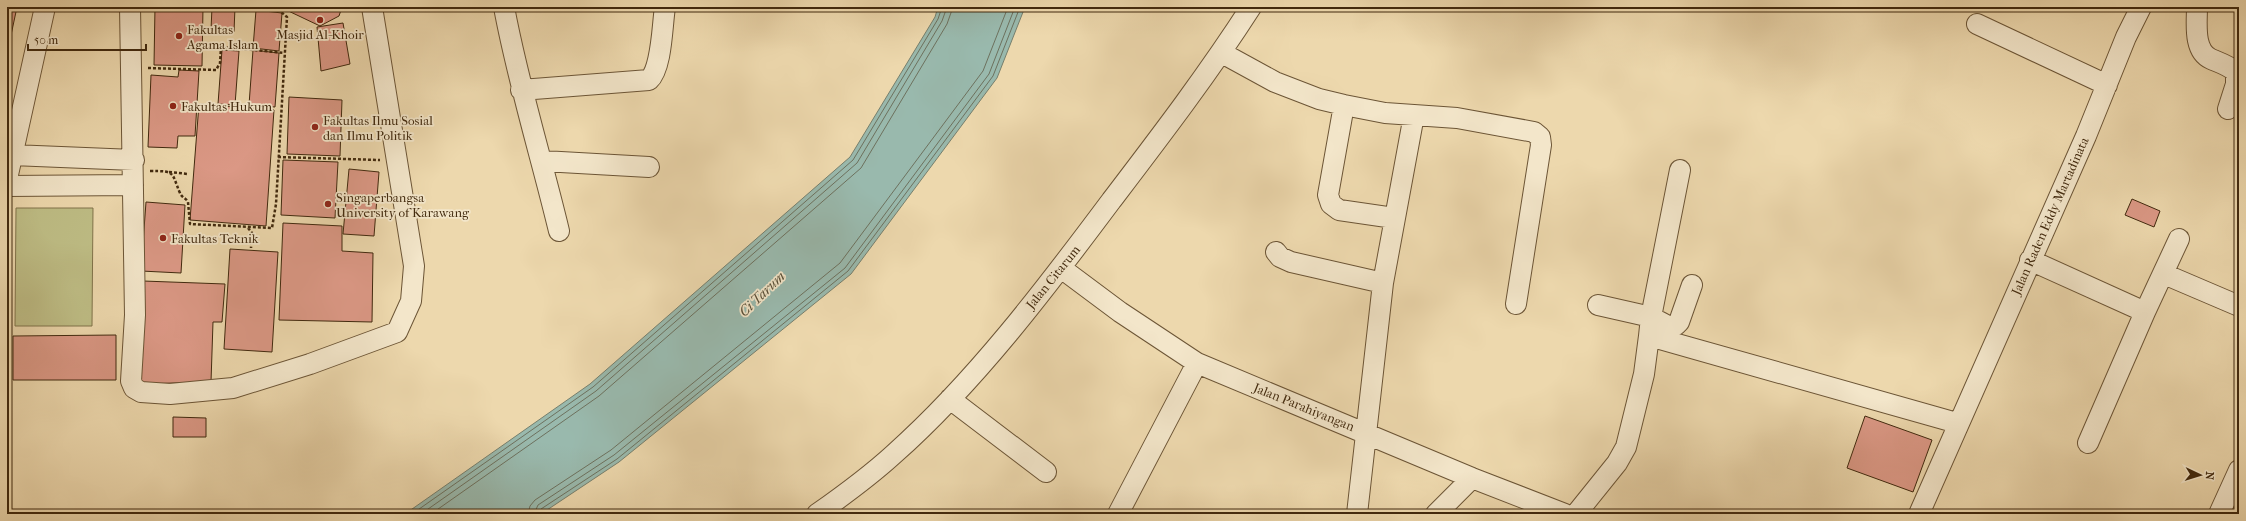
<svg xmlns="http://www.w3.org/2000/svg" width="2246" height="521" font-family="'IM FELL French Canon',serif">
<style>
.green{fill:#bebd85;stroke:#80734a}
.water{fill:#99b9ad;stroke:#767f6d}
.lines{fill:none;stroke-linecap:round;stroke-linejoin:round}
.shore{stroke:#6d715e;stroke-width:1}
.stream{stroke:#767f6d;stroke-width:4.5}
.building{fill:#db9885;stroke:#41290e}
.minor-casing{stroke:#6c5536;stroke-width:22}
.path{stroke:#41290e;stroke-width:2.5;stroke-dasharray:3 2;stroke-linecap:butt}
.minor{stroke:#f3e6ca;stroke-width:20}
.poi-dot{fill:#8f2418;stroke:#f3e6ca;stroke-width:1.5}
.labels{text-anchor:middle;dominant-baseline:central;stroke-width:3.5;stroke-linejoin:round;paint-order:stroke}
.poi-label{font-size:13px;fill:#41290e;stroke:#f3e6ca;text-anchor:start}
.street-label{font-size:13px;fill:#41290e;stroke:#f3e6ca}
.water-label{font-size:14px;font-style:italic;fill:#574d36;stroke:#f3e6ca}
</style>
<rect width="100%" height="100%" fill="#edd8ad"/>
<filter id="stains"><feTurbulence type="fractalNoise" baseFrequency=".005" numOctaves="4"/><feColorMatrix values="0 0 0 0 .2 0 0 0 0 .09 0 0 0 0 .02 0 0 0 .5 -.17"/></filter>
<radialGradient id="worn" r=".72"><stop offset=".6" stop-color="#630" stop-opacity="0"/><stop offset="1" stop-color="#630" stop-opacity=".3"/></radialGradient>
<path class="green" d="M16 208H93L92 326H15Z"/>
<path class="water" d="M938 7H1025L997 78 851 274 619 462 541 514H405L590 384 850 157 935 17Z"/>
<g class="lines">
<path class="shore" d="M412 514 593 387 853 160 938 19 942 7
M421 514 596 391 857 163 942 21 947 7
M431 514 599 396 861 168 947 24 953 7
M528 514 530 506 535 500 611 450 840 263 983 71 1008 7
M534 514 538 505 614 455 845 268 989 74 1015 7
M539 514 541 509 617 459 848 271 993 76 1020 7"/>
<path class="stream" d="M22 514H24"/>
</g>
<path class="building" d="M7 7H17L7 54Z
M155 7H203L202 66 154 65Z
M212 7H235L234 32 211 30Z
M280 7H342L339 16 320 26Z
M256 10 282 13 279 51 253 48Z
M343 23 350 64 321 71 317 27Z
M222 50 239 51 235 105 218 104Z
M253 50 279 53 275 107 249 105Z
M179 70 199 71 195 136H178L177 148 148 147 151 75 178 77Z
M289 97 342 100 340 156 287 154Z
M199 104 274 110 266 226 190 220Z
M283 160 338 162 335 218 281 215Z
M349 169 379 172 374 236 343 234Z
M2132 199 2160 211 2154 227 2125 215Z
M146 202 185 205 181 273 141 271Z
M283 223 342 226V251L373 253 372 322 279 320Z
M230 249 278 252 272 352 224 349Z
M143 281 225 284 222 322H213L211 382 141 384Z
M116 335V380H13V336Z
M1865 416 1932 440 1913 492 1847 468Z
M173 417 206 418V437H173Z"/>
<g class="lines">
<defs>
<path id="minor" d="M130 7 135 315 131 381 134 388 141 392 170 394 233 388 310 364 397 332 411 301 414 266 372 7
M504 7C518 83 541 156 559 231
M2197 7C2197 23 2193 51 2211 59 2220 63 2228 65 2236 72V84L2228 109
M1977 24 2107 85
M1222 53 1275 82 1319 99 1344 105 1385 113 1457 118 1534 132 1540 137 1541 145 1516 304
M521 90 649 80C662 68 662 26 665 7
M1344 105 1328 195 1331 204 1339 210 1394 218
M12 155 134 160
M543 161 649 167
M7 179 45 7
M7 186 133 185
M1276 252 1280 257 1291 262 1383 283
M2030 260 2145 312 2179 239
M1061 268 1120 312 1197 363 1472 478 1565 514
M2164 274 2239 306
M1598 305 1651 317 1670 327 1676 325 1679 322 1692 285
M1649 336 1651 317 1680 170
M950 399 1046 472
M2088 443 2145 312
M817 514C844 495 870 476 894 454 975 382 1046 288 1111 201 1159 138 1208 74 1251 7
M1118 514 1197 363
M1357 514 1383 283 1414 115
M1436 514 1472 478
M1576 514 1617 463 1626 447 1644 374 1649 336 1957 423
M1919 514 2086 136 2126 37 2141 7
M2219 514 2239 470"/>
</defs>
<use href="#minor" class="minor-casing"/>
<path class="path" d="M148 68 216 70 220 63 221 48 223 47 284 53
M278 157 380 160
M150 171C176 171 171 172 180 193 182 198 186 198 188 202L190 224 272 228 276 204 287 17 280 11 268 7
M169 172 188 174
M248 228 252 233 251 248"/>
<use href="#minor" class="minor"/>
</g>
<g class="poi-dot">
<circle cx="320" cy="20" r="4"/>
<circle cx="179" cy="36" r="4"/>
<circle cx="173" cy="106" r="4"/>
<circle cx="315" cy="127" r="4"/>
<circle cx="328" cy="204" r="4"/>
<circle cx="163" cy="238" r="4"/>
</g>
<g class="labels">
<g class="poi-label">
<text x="187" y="29">Fakultas<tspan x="187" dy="15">Agama Islam</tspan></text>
<text x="320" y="34" text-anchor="middle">Masjid Al-Khoir</text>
<text x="181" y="106">Fakultas Hukum</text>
<text x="323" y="120">Fakultas Ilmu Sosial<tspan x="323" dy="15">dan Ilmu Politik</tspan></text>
<text x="336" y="197">Singaperbangsa<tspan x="336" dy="15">University of Karawang</tspan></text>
<text x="171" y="238">Fakultas Teknik</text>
</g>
<g class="street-label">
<text transform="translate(2050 216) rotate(-66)">Jalan Raden Eddy Martadinata</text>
<text transform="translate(1053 277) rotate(-51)">Jalan Citarum</text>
<text transform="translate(1304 407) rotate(22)">Jalan Parahiyangan</text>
</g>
<g class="water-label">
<text transform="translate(762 294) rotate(-44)">Ci Tarum</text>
</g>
</g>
<rect width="2246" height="521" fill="none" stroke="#edd8ad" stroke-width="24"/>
<rect x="8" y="8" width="2230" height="505" fill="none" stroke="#41290e" stroke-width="2"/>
<rect x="12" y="12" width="2222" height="497" fill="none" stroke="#41290e"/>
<g transform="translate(2200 475) rotate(94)" stroke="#f3e6ca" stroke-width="3" paint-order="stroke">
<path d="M0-3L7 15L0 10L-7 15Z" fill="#41290e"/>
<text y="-6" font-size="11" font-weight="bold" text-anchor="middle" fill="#41290e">N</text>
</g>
<path d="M28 44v6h118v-6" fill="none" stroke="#41290e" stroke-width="2"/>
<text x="34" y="44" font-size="12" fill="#41290e" stroke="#f3e6ca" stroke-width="3" paint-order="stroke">50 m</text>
<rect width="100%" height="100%" filter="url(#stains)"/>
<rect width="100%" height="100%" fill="url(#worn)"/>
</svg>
